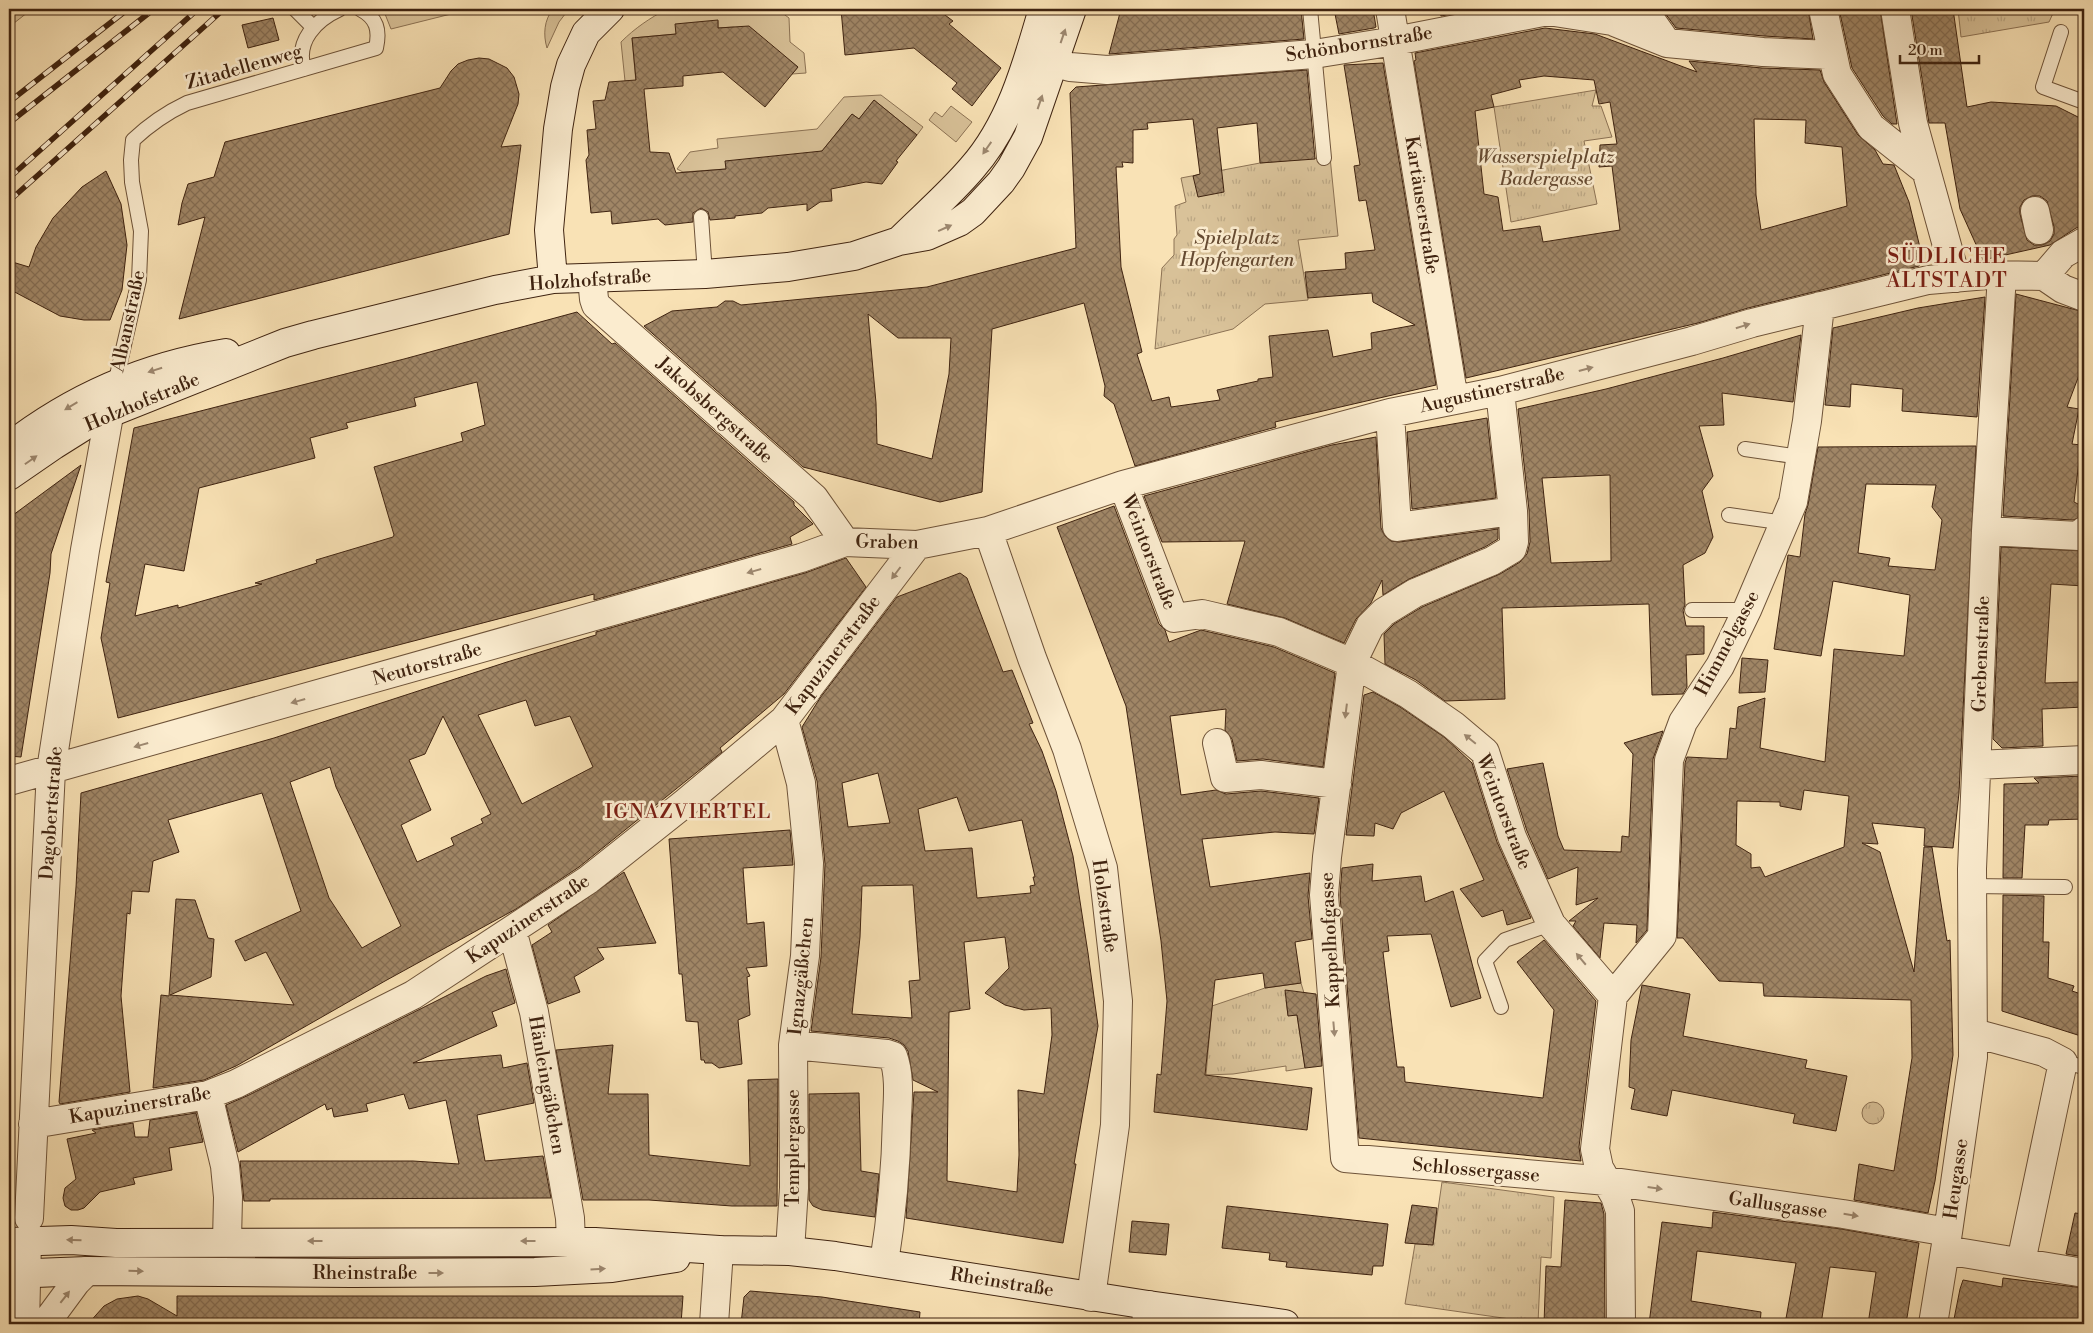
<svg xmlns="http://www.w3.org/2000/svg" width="2093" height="1333" font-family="'Libre Bodoni',serif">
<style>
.grass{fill:#d9c299;stroke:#8c7254}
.park{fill:url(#park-tufts);stroke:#8c7254}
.building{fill:url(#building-cross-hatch);stroke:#3f2310;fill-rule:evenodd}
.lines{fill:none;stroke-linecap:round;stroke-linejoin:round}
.lane-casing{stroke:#6e5339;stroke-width:16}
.street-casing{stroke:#6e5339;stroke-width:30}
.secondary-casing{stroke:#3f2310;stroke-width:30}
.lane{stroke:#fbeccf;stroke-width:14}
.street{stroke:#fbeccf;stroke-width:28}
.secondary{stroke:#fbeccf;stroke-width:28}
.rail-casing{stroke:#3f2310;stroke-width:5.5}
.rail{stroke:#fbeccf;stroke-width:4;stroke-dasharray:11;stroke-linecap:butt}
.oneway{fill:#9d8870}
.labels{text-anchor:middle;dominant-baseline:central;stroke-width:5;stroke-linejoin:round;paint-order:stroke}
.street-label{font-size:19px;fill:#3f2310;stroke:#fbeccf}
.park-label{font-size:19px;font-style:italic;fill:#664b32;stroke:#fbeccf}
.neighbourhood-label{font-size:20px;letter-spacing:1px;fill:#7a1f14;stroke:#fbeccf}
.quarter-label{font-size:21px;letter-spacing:1px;fill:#7a1f14;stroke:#fbeccf}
</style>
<defs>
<pattern id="park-tufts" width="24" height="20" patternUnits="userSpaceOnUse" patternTransform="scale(1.25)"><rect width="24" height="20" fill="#d9c299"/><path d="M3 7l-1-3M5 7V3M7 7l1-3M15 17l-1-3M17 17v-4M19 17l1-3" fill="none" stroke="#bba683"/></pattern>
<pattern id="building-cross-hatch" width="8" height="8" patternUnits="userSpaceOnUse" patternTransform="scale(1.25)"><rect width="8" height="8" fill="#a08666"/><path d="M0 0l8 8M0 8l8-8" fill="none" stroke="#846d53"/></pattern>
</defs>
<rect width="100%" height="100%" fill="#f9e2b5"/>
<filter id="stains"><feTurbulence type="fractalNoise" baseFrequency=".004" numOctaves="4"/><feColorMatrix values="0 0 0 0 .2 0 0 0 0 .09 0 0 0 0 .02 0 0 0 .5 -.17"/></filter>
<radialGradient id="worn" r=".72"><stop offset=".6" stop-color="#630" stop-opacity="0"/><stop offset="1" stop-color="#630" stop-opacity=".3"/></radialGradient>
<path class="grass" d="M9 9H32L9 27Z
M383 9H471L391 29Z
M553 9H569L559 22 547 48C543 35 544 20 553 9Z
M667 9H777L789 18 790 42 804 53 806 73 792 74 798 67 734 27 718 28V21L676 34 632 38 636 83 625 81 621 42C635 28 650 18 667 9Z
M881 95 923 127 917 135 874 100 859 119 852 114 822 151 726 169 683 172 677 169 690 152 718 148 717 139 817 129 844 97Z
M951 106 972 122 956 142 929 120 935 112 942 117Z"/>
<path class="park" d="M1958 9H2055L2049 22 1961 37Z
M1596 90 1592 106H1601L1612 137 1584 141 1597 204 1511 222 1494 107Z
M1330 157 1338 236 1298 240 1308 300 1265 304 1233 329 1155 349 1162 268 1174 255V239L1177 235 1175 206 1186 202 1181 178 1260 163Z
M1301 983 1304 993 1286 1000 1288 1015H1297L1305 1068 1286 1071V1066L1233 1074 1206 1075 1212 1006 1265 988Z
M1862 1113a11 11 0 1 1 22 0a11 11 0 1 1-22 0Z
M1442 1182 1554 1197 1551 1258 1541 1257 1538 1323 1405 1304 1415 1244H1433Z"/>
<path class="building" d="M841 9H937L953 21 949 24 1001 68 972 106 952 89 957 83 914 48 845 55Z
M1121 9H1301L1304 39 1109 54Z
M1334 9H1373L1376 27 1374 28 1339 34Z
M1439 9H1478L1441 16Z
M1662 9H1808L1813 39 1764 36 1676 28Z
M1839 9H1880L1897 124H1892L1883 116 1852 68Z
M1911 9H1953L1967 107 1991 102 2056 106 2084 120V226L2076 228 2050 245 1983 260 1960 209 1945 123H1929ZM2032 196H2040L2047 201 2054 227V234L2050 241 2042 245H2034L2027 240 2020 214V207L2024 200Z
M273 18 279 40 248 48 242 25Z
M718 20V28L749 26 798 67 765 107 723 72 683 76V86L644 89 650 152 669 153 676 173 726 169 725 161 822 151 852 114 859 119 874 100 917 135 896 161 898 162 882 184 866 182 831 189 832 201 820 202 807 211V204L768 208 762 213 735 216V218L710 220 708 212 701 208 693 213V222L665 225 658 219 612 224 611 211 591 213 586 160 589 155 587 130 596 129 593 101 605 100 609 82 636 80 632 38 676 34 675 24Z
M1545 28 1595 34 1697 72 1689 61 1762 68 1820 70 1824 82 1858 135 1875 150 1883 164 1894 165 1909 202 1923 260 1919 266 1748 308 1698 323 1466 378 1414 61 1416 60 1415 53ZM1544 76 1594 80 1599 104 1610 102 1617 144 1600 145 1599 167 1612 166 1620 230 1543 242 1540 226 1503 231 1498 197 1484 194 1475 111 1494 107 1491 95 1521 87 1519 80ZM1754 119 1806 120 1805 143 1842 147 1847 206 1761 230 1756 195Z
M479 58 489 59 507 68 514 77 519 94 518 104 501 147 521 145 509 234 179 319 205 217 178 225 182 203 188 184 214 177 225 142 440 88 451 71 458 64 468 60Z
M1383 63 1436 385 1275 422 1276 427 1135 466 1114 404 1104 396 1105 386 1084 303 992 329 982 492 940 502 803 467 644 326 672 311 717 307 725 301H733L741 305 927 287 1076 248 1070 93 1076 87 1307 70 1315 159 1260 163 1257 123 1217 128 1224 192 1198 197 1193 176 1200 174 1193 119 1147 123 1148 129 1133 130V163L1122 162 1123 167H1116L1121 267 1142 352 1137 354 1152 401 1169 397 1171 407 1220 400 1217 390 1258 381V379L1273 377 1269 336 1328 330 1333 357 1372 349 1371 333 1415 325 1373 302 1372 293 1308 298 1305 272 1346 269 1345 253 1375 250 1366 200 1359 201 1354 166 1360 165 1344 65ZM868 314 898 338H951L949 374 932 459 877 444 876 403Z
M106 171 121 204 127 245 122 290 110 320H84L60 316 9 289V261L29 267 36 247 53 218 82 187Z
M2016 294 2084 312V362L2067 407 2079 409 2072 444 2081 445 2074 502 2084 507V516L2073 520 2003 516Z
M1985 297 1977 417 1902 411 1903 389 1851 384 1850 407 1825 405 1833 328 1918 308Z
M577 312 612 344 615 343 794 502V505L813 524 790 537 792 544 594 600V594L118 718 101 638 110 583 106 582 134 428 404 359ZM477 382 485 425 461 433 463 441 374 467 394 535 393 537 316 560 317 563 255 583 262 584 178 608V605L135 616 145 564 184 571 199 488 315 458 310 438 348 428 346 423 416 406 414 398Z
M1801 335 1793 402 1722 393 1724 425 1699 426 1713 476 1702 491 1713 537 1705 553 1683 565 1685 605 1683 610 1686 626H1704V654L1686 655 1687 687 1683 694 1652 695 1649 604 1502 608 1505 699 1445 701 1416 680 1385 664 1384 634 1394 624 1422 607 1500 574 1520 562 1527 554 1530 542 1529 510 1518 409 1606 389 1723 358ZM1610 475 1611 561 1551 563 1542 478Z
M1487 418 1496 498 1412 509 1407 432Z
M1376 437 1381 528 1385 536 1391 541 1399 542 1498 529V539L1485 547 1409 579 1383 595 1382 580 1371 603 1356 619 1344 643 1285 618 1227 604 1245 541 1162 542 1144 496 1332 445Z
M1976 446 1959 793 1953 848 1924 846 1925 828 1872 823 1878 844 1862 843 1880 852 1914 972 1924 847H1932L1947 941 1950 940 1953 1055 1935 1181 1928 1213 1854 1200 1859 1164 1894 1171 1912 1058 1911 1000 1764 996 1763 983 1719 981 1683 938H1677L1685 763 1687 757 1727 759 1730 728 1736 729 1738 707 1765 698 1760 748 1825 762 1834 649 1904 656 1910 595 1833 581 1821 656 1774 649 1788 555 1800 557 1805 514 1808 505 1818 447ZM1866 484 1936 485 1932 507 1942 520 1935 570 1888 566 1890 558 1858 553ZM1804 790 1849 796 1844 847 1765 877 1760 867 1751 868V854L1736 845 1737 801 1780 802V806L1801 810Z
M81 465 51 554 50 573 21 757 9 756V518Z
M1114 506 1159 624 1165 630 1169 642 1201 630 1274 647 1335 673 1323 767 1263 759 1237 761 1232 739 1225 730 1226 709 1170 716 1181 795 1216 790 1226 794 1261 791 1319 798 1314 834 1275 832 1202 839 1210 887 1310 873 1308 896 1312 939 1295 942 1301 983 1265 988 1263 973 1215 980 1205 1075 1312 1088 1307 1130 1154 1112 1157 1074 1161 1075 1167 1001 1161 941 1126 706 1057 527Z
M2001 547 2084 551V586L2051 584 2045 683 2084 682V707L2042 709 2043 746 2002 748 1993 739Z
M846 558 866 587 784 694 720 748 722 752 579 867 516 909 385 981 236 1066 204 1080 153 1088 161 995 169 996 176 899 195 900 208 938 214 939 211 977 170 995 294 1005 266 952 245 961 235 941 301 911 262 793 168 820 179 852 153 861 149 892 132 891 130 914 127 913 121 996 130 1092 60 1104 59 1102 76 887 81 793 274 738 507 662 596 635V632L805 573ZM526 700 535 726 570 716 593 767 522 804 478 715ZM443 716 491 814 481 819 483 823 451 838 454 845 417 862 401 825 431 810 409 760 425 754ZM330 767 336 787 401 926 362 948 329 898 290 782Z
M960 573 967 578 1003 672 1012 670 1033 723 1029 724 1042 751 1056 791 1073 856 1088 953 1098 1026 1074 1164H1076L1063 1243 906 1218 914 1092H938L913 1080 908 1051 904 1045 898 1041 889 1038 811 1031 821 957 825 864 817 781 802 727 820 698 897 597ZM878 773 890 823 848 827 842 783ZM957 797 969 831 1022 820 1035 877H1033L1035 885 1030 886 1031 893 977 898 972 848 925 851 918 809ZM913 885 920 980 909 981 912 1018 852 1014 860 937 862 886ZM1005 937 1009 968 985 993 1005 1005 1024 1010 1051 1008 1052 1035 1044 1094 1018 1090 1019 1155 1017 1192 947 1181 949 1012 970 1009 964 942Z
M1742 658 1768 660 1765 692 1739 693Z
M1373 692 1400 707 1444 737 1472 763 1497 842 1531 918 1507 925 1503 910 1482 917 1460 889 1484 880 1444 791 1401 813 1393 829 1375 823 1374 836 1346 835 1364 695Z
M1663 731 1653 759 1647 930 1636 943 1637 925 1604 923 1600 958 1573 926 1576 921H1569L1598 898 1576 905 1578 867 1548 879 1527 831 1507 769 1543 763 1558 836 1564 850 1621 852 1622 836 1629 837 1633 754 1624 743Z
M2084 776V819L2049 820 2048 825H2025L2022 878H2003L2004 784 2039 783 2034 778Z
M790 830 793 865 743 868 747 924 764 922 767 966 746 968 750 976 747 977 750 1015 738 1020 742 1064 719 1068 712 1063H705L704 1060H701L698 1022 686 1021 682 974H679L669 839Z
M1373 864 1372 881 1421 876 1425 902 1453 891 1481 998 1451 1007 1431 934 1387 936 1389 951 1383 952 1397 1067H1404L1405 1082 1543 1098 1554 1010 1517 962 1544 940 1596 1001 1579 1147 1581 1161 1359 1138 1340 895 1342 868Z
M624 872 656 943 597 948 604 959 574 977 580 992 548 1004 532 945 552 932 548 925Z
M2003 895 2044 896 2043 942H2049L2048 978 2074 986 2072 991 2084 995V1037L2002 1011Z
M506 969 515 1003 492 1012 497 1026 413 1063 501 1055 503 1068 527 1063 534 1103 477 1115 485 1161 543 1156 551 1198 270 1199V1201H244L240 1161H413L459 1164 446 1100 409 1109 404 1094 366 1104 368 1111 334 1117 332 1108 327 1110 325 1104 238 1152 226 1105 249 1095 486 976Z
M1642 985 1690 994 1683 1036 1807 1060 1805 1068 1847 1076 1836 1131 1793 1123 1795 1114 1672 1090 1667 1116 1631 1109 1635 1089 1629 1087 1631 1040Z
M1285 990 1316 994 1322 1066 1305 1068 1297 1015 1288 1016Z
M613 1045 608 1094H648L649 1155 750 1166 748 1080 778 1079 777 1206H732L649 1200H583L556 1050Z
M859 1093 861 1171 879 1174 875 1217 822 1210 813 1206 809 1200V1094Z
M196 1113 203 1142 169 1148 172 1170 133 1178 135 1184 100 1192 84 1208 78 1210H71L65 1206 63 1198 65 1188 76 1179 67 1139 96 1133 92 1130 133 1123 135 1137H148L150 1120Z
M1565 1200 1601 1203 1604 1214 1605 1324H1544L1546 1266 1561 1267Z
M1412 1205 1437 1208 1433 1245 1405 1243Z
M1227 1206 1388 1224 1383 1266H1373L1372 1275 1286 1267 1287 1262 1269 1260 1270 1253 1222 1248Z
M1713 1212 1841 1229 1919 1243 1906 1324H1868L1876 1272 1830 1267 1821 1324H1785L1796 1263 1697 1251 1691 1301 1761 1312 1760 1324H1649L1662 1222 1712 1228Z
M2075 1213 2084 1214V1257L2066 1254Z
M1132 1221 1169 1224 1166 1255 1129 1252Z
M2003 1278 2084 1288V1324H1953L1960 1289 1963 1280 2002 1287Z
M750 1291 822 1297 920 1312 919 1324H741L744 1297Z
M138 1296 148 1299 177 1316V1296H683L681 1324H88L104 1306 117 1299Z"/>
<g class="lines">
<defs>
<path id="lane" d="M295 9 313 27
M1310 9 1324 158
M2061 32 2043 87 2084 102
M304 69C295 41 316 20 340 9
M701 217 705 274
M115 384 139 280 141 231 132 182 131 160 133 140C150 124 166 113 187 103L376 48C380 30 377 18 360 9
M1745 449 1800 457
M1729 515 1785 523
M1692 610H1747
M1971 886 2065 887
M1501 1007 1485 961 1505 940 1551 924
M2063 1062 2084 1067"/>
<path id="street" d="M1390 9 1454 400
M1643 9 1667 43
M1823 9 1837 74 1871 127 1925 170
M1895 9 1913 123 1956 278
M1031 57 1070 67 1107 70 1314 54 1395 41 1548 11 1612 21 1667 43 1763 52 1833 55
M2035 211 2039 230
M2044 276 2063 254 2084 242
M592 278 594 299 596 305 814 498 845 542
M1500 391 1513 511 1514 542 1512 549 1492 561 1415 593 1384 612 1370 626 1352 663 1327 857 1324 895 1345 1158 1607 1181 1843 1214 1948 1232
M1390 413 1397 527 1513 511
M1123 485 1174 618 1202 614 1279 632 1352 663 1408 694 1453 725 1485 752 1512 837 1551 924 1613 996 1595 1149 1599 1168 1615 1196 1620 1211 1621 1324
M988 531 1032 658 1067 749 1103 868 1118 1001 1115 1125 1091 1297
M1986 531 2079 536 2084 531
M784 720 801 783 809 863 805 956 793 1045 794 1188 790 1251
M1217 743 1225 778 1261 775 1337 784
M1977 765 2084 760
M9 781 801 558 845 542 917 545 988 531 1123 485 1390 413 1500 391 1692 341 1752 323 1928 280 1987 275 2044 276 2063 289 2084 297
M512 930 534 1012 570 1218 571 1242
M1613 996 1662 936 1669 760 1683 722 1720 666 1747 610 1793 502 1807 421 1820 306
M1974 1033 2044 1052 2063 1062 2021 1262
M793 1045 887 1054 893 1056C900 1075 898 1097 897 1117 896 1166 892 1214 884 1263
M208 1095 225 1166 228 1197 227 1241
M33 1124 208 1095 236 1084 413 995 588 880 685 803 784 720 917 545
M29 1218 51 770 85 550 113 393
M1945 1250 2084 1273
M25 1324 27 1242
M45 1324 76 1282 87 1271
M714 1324 719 1250
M1146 1324 1148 1305
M1933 1324 1948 1232 1973 1057 1972 869 1986 531 2002 275"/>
<path id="secondary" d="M899 241C923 217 950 194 972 168 1011 124 1027 64 1043 9
M553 279 549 230 558 129 565 87 571 65 586 33 610 9
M9 447C73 397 146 366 226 353
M9 476 54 445 97 418 285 343 313 335 495 290 553 279 705 274 788 267 854 256 899 241 927 236 959 222 973 212 1001 182 1011 168 1028 137 1072 9
M9 1242 71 1240 116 1243 595 1242 719 1250 790 1251 835 1256 1148 1305 1285 1324
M9 1274 87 1271 352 1273 535 1272 612 1268 676 1258"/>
</defs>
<use href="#lane" class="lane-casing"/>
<use href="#street" class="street-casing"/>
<use href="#secondary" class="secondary-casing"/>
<use href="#lane" class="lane"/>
<use href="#street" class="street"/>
<use href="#secondary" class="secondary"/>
<defs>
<path id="rail" d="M9 102 128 9
M9 123 154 9
M9 178 198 9
M9 201 224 9"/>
</defs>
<use href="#rail" class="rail-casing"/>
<use href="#rail" class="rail"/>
</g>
<defs><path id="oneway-solid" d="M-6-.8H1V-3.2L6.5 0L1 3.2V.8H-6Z" transform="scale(1.25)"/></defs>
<g class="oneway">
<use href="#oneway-solid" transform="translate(1063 36) rotate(-71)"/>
<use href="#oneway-solid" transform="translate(1040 102) rotate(-71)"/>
<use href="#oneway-solid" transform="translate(987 148) rotate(125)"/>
<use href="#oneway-solid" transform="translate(945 228) rotate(-24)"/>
<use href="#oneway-solid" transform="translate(1743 326) rotate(-17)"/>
<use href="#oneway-solid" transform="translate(1586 369) rotate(-15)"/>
<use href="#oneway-solid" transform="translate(155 370) rotate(162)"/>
<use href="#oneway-solid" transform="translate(71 406) rotate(149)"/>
<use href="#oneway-solid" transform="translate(31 460) rotate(-35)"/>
<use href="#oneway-solid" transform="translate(754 571) rotate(164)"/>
<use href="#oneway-solid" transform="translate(896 573) rotate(127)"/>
<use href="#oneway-solid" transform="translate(298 701) rotate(164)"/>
<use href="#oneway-solid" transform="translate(1346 711) rotate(97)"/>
<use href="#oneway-solid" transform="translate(1470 739) rotate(-141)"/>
<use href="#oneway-solid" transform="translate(141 745) rotate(164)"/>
<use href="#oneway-solid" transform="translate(1581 959) rotate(-130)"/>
<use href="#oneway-solid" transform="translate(1334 1029) rotate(85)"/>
<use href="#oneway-solid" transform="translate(1655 1188) rotate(8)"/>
<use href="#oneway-solid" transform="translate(1851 1215) rotate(9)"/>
<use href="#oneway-solid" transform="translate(74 1240) rotate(-178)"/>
<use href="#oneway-solid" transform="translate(315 1241) rotate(-180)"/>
<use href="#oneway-solid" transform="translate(528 1241) rotate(-180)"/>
<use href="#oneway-solid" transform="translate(598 1269) rotate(-3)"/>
<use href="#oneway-solid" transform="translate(136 1271) rotate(1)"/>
<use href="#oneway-solid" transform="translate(436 1273)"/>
<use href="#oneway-solid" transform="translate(65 1297) rotate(-52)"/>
</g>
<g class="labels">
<g class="street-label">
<text transform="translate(1359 44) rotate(-9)">Schönbornstraße</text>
<text transform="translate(244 67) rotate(-16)">Zitadellenweg</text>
<text transform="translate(1422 205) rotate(81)">Kartäuserstraße</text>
<text transform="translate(590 280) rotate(-4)">Holzhofstraße</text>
<text transform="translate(128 321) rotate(-78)">Albanstraße</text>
<text transform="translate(1492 390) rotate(-13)">Augustinerstraße</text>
<text transform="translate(142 402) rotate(-23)">Holzhofstraße</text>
<text transform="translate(715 410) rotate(42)">Jakobsbergstraße</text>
<text transform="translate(887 542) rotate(1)">Graben</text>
<text transform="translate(1149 552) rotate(69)">Weintorstraße</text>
<text transform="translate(1727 643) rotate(-62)">Himmelgasse</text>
<text transform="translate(1981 654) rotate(-88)">Grebenstraße</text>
<text transform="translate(833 655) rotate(-53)">Kapuzinerstraße</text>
<text transform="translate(427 664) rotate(-16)">Neutorstraße</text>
<text transform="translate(1504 812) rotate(69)">Weintorstraße</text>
<text transform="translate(51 813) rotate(-86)">Dagobertstraße</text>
<text transform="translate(1105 906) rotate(82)">Holzstraße</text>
<text transform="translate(528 919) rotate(-34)">Kapuzinerstraße</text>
<text transform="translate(1330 940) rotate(-93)">Kappelhofgasse</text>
<text transform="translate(801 976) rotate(-84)">Ignazgäßchen</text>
<text transform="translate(547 1085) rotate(80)">Hänleingäßchen</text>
<text transform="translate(140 1105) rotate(-10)">Kapuzinerstraße</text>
<text transform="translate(793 1148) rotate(-90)">Templergasse</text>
<text transform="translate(1476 1170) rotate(5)">Schlossergasse</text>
<text transform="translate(1956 1179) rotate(-82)">Heugasse</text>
<text transform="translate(1778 1205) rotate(8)">Gallusgasse</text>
<text x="365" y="1273">Rheinstraße</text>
<text transform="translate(1002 1282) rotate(9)">Rheinstraße</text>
</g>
<g class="park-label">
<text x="1546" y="157">Wasserspielplatz<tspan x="1546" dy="22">Badergasse</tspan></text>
<text x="1237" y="238">Spielplatz<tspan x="1237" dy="22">Hopfengarten</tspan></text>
</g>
<g class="neighbourhood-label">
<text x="688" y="812">IGNAZVIERTEL</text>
</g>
<g class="quarter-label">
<text x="1947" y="257">SÜDLICHE<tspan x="1947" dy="24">ALTSTADT</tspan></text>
</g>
</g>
<rect width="2093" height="1333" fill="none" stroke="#f9e2b5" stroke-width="30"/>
<rect x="10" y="10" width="2073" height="1313" fill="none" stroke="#3f2310" stroke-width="2.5"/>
<rect x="15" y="15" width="2063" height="1303" fill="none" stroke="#3f2310"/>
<path d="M1900 55v8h79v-8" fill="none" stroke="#3f2310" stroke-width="2.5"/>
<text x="1908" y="55" font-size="15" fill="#3f2310" stroke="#fbeccf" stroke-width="4" paint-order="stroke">20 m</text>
<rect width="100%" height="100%" filter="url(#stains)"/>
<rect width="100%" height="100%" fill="url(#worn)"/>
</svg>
